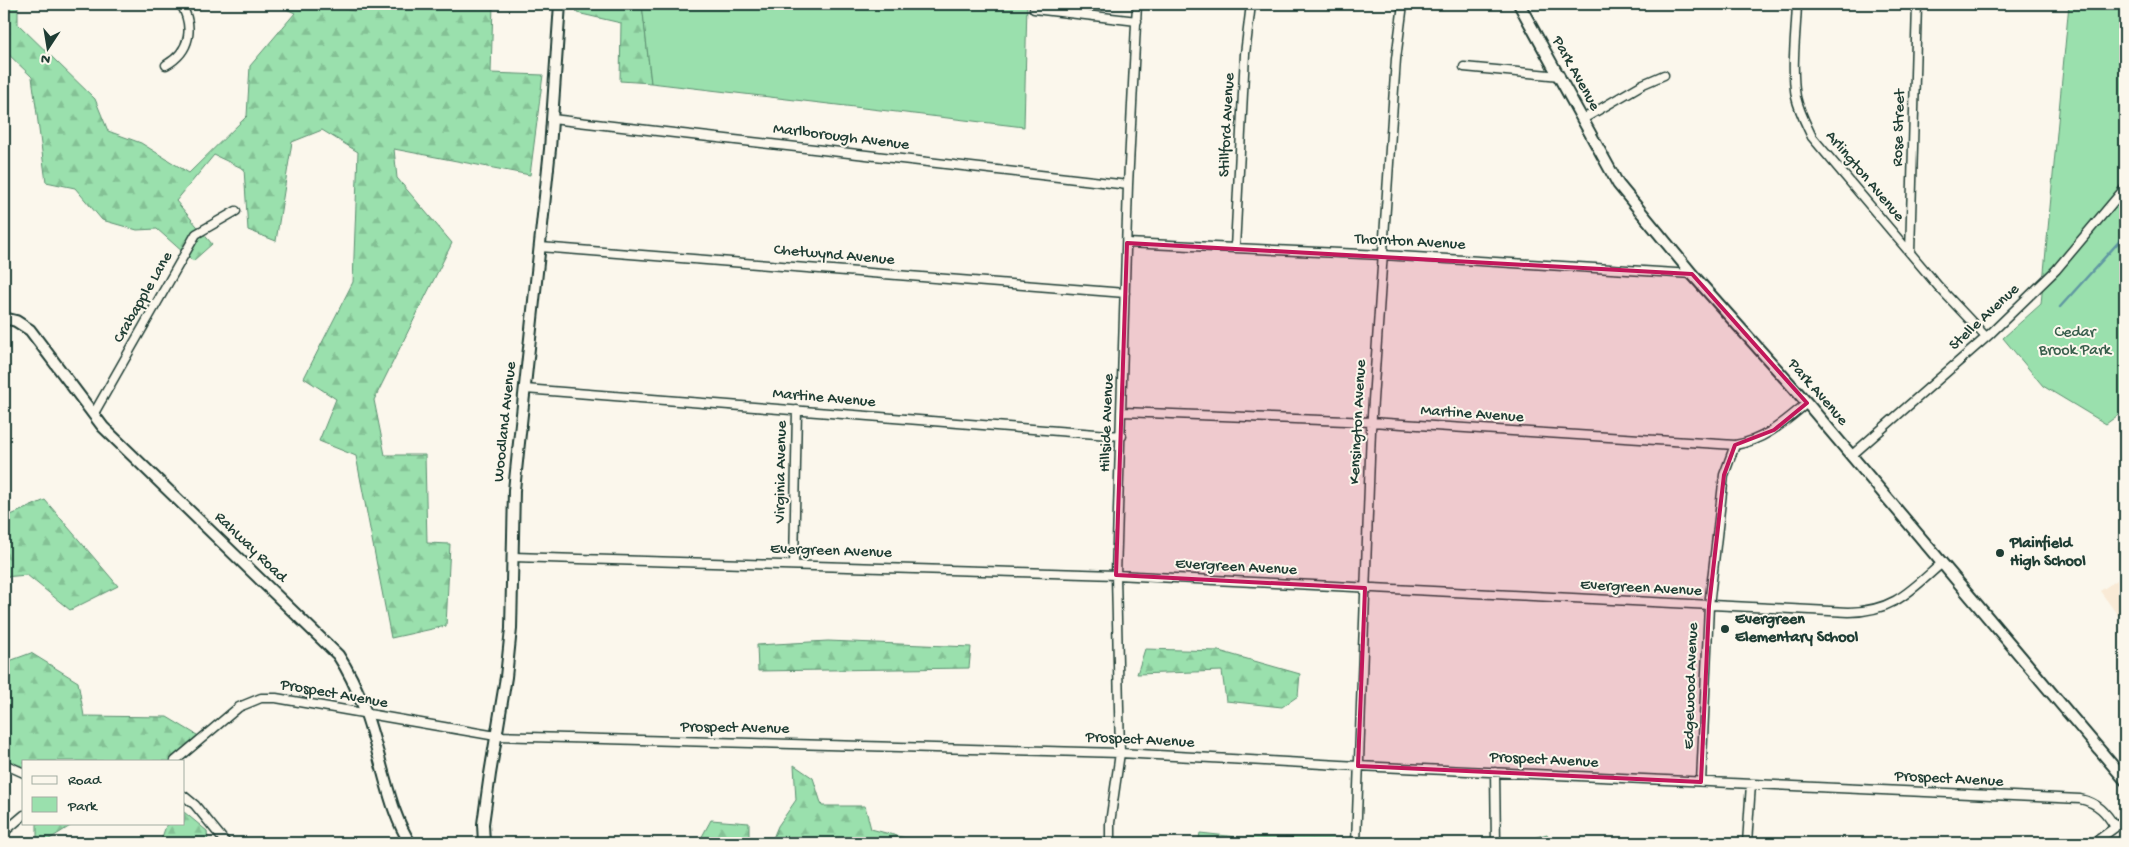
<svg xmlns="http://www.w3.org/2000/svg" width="2129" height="847" font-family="'Gochi Hand',sans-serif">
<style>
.built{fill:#f9ead6}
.forest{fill:url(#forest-firs);stroke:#5c8e70}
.green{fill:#9ae0ad;stroke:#5c8e70}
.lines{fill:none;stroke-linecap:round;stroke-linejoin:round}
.stream{stroke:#6098a2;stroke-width:2.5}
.street-casing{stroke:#1f3d34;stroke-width:11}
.secondary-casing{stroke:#1f3d34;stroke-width:14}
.street{stroke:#fbf7ec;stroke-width:8}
.secondary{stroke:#fbf7ec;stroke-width:10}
.marked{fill:#c2185b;fill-opacity:0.2;stroke:#c2185b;stroke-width:4;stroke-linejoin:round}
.poi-dot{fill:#1f3d34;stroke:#fbf7ec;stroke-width:2}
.labels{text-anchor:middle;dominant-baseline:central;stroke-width:4;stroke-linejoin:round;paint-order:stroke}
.street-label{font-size:16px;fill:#1f3d34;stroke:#fbf7ec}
.park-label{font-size:16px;fill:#385e4c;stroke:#fbf7ec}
.poi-label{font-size:16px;font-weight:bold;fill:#1f3d34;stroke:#fbf7ec;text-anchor:start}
</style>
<defs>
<pattern id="forest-firs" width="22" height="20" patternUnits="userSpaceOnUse" patternTransform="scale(1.25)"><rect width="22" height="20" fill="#9ae0ad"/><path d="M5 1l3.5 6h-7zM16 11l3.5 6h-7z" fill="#84c195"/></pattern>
</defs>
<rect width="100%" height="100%" fill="#fbf7ec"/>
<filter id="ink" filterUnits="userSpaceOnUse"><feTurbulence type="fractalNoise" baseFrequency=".02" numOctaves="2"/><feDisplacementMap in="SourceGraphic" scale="10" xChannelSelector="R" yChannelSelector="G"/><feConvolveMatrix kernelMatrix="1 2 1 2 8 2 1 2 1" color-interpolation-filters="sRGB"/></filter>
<g filter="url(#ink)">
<path class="built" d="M2125 575V625L2100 591Z"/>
<path class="forest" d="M4 4H18V24L95 99 108 131 141 143 189 173 247 116 250 66 295 13 276 4H321L354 11 363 4H493L491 73 543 75 530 175 394 149 397 178 452 243 374 400 385 455H425L427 543 450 544 446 626 391 638 356 456 319 441 336 399 304 378 353 282 358 152 322 130 292 142 276 241 248 230 244 169 214 155 176 201 212 244 193 261 157 229 137 230 102 220 75 188 46 182 32 77 4 50Z
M576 4H642L651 83 620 81 621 23 577 13Z
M45 500 118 586 70 610 27 575 4 577V518Z
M828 641 971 647 969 668 758 671 757 645Z
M1145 649 1219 651 1300 674 1298 696 1282 707 1226 701 1222 671 1137 674Z
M31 653 78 682 84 716 167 717 202 738 181 761H24V777L4 765V663Z
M794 765 813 778 822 806H865L871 829 901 837 928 841 927 843H771L778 826 796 800Z
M184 812 207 831 208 843H160L167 823H184Z
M711 820 749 823V843H673L699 842Z
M37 823H75L43 843H37Z
M1200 833 1237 837 1344 838V843H1198Z
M1547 834 1551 843H1517Z"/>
<path class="green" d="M642 4H1027L1024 127 651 83Z
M2069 4H2125V410L2106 424 2043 386 2003 338 2041 304Z"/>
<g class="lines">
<path class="stream" d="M2060 307 2125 235"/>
<defs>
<path id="street" d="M1797 4C1796 34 1791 67 1796 97 1799 111 1806 124 1812 137L1938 286 1986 337
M1034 9 1137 21
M166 65C191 51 194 27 181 4
M1464 67 1560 76
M552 119 1128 185
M1583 119 1643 84 1664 75
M1127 243 1383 255 1692 274
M540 247 1125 293
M1235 248 1245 54 1251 4
M1910 253 1917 4
M525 389 1122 436
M1123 412 1371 422 1735 445C1765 440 1784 422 1807 403
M93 415 196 234 236 211
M1851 456 1990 334 2056 270 2125 188
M513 557 1116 575 1849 612C1894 611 1910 591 1942 563
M794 565 797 410
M175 761 239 707 261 698H276L496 736 1120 753 1358 766 2080 799C2098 803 2106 812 2115 827
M4 764 24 773
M1495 772 1496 843
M1701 782 1709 606 1724 475 1735 445
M184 796 195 805 226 843
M4 832 24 815
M1110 843V823L1120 753 1116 575 1128 185 1137 4
M1356 843 1371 430 1396 59 1403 4
M1747 843 1751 784
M2094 843 2125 820"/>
<path id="secondary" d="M1519 4 1618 184 1692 274 1807 403 2125 780
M4 318 16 321 30 330 103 427 338 655C362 691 372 732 383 772 390 797 396 821 410 843
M484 843 483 824 490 774 506 677 511 629 514 490 550 149 560 4"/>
</defs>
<use href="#street" class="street-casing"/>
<use href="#secondary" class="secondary-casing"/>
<use href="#street" class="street"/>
<use href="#secondary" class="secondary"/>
</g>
</g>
<path class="marked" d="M1127 243 1692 274 1807 403 1774 430 1735 445 1724 475 1709 606 1701 782 1358 766 1365 588 1116 575Z"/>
<g class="poi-dot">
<circle cx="2000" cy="553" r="5"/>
<circle cx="1725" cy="629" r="5"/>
</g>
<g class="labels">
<g class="street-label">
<text transform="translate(1575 74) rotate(61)">Park Avenue</text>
<text transform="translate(1228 125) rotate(-87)">Stillford Avenue</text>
<text transform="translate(1900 128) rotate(-88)">Rose Street</text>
<text transform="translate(841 138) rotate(7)">Marlborough Avenue</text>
<text transform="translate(1864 177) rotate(50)">Arlington Avenue</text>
<text transform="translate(1410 243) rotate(3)">Thornton Avenue</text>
<text transform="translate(834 256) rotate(5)">Chetwynd Avenue</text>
<text transform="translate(144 298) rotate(-60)">Crabapple Lane</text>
<text transform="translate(1985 318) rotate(-43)">Stelle Avenue</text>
<text transform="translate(1817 393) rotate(49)">Park Avenue</text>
<text transform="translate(824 399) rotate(5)">Martine Avenue</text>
<text transform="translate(1472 415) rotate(4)">Martine Avenue</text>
<text transform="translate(506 422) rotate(-84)">Woodland Avenue</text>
<text transform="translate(1359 422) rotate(-87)">Kensington Avenue</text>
<text transform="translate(1108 423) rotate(-88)">Hillside Avenue</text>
<text transform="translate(782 472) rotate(-89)">Virginia Avenue</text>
<text transform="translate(250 548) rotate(44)">Rahway Road</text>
<text transform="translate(831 552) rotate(2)">Evergreen Avenue</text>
<text transform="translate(1236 568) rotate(3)">Evergreen Avenue</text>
<text transform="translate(1641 589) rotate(3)">Evergreen Avenue</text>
<text transform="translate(1692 686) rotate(-88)">Edgewood Avenue</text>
<text transform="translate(334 695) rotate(10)">Prospect Avenue</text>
<text transform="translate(735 729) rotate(1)">Prospect Avenue</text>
<text transform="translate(1140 741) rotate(3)">Prospect Avenue</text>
<text transform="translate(1544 761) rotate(3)">Prospect Avenue</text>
<text transform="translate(1949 780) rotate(3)">Prospect Avenue</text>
</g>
<g class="park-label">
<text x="2075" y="333">Cedar<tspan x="2075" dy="18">Brook Park</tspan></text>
</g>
<g class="poi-label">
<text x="2010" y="544">Plainfield<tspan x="2010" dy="18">High School</tspan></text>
<text x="1735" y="620">Evergreen<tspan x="1735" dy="18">Elementary School</tspan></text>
</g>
</g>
<rect width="2129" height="847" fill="none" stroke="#fbf7ec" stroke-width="20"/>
<rect x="10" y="10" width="2109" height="827" fill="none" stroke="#1f3d34" stroke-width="2" filter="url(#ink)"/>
<rect x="22" y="760" width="162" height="65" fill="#fbf7ec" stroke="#a3ada2"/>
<rect x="32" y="776" width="25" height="8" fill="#fbf7ec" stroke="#a3ada2"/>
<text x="68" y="784" font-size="15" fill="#1f3d34">Road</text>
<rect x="32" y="797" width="25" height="15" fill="#9ae0ad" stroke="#a3ada2"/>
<text x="68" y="810" font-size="15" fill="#1f3d34">Park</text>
<g transform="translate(48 48) rotate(192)" stroke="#fbf7ec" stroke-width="4" paint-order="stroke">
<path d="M0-4L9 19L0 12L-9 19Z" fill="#1f3d34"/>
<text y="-8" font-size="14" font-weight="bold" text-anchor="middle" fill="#1f3d34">N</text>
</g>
</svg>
